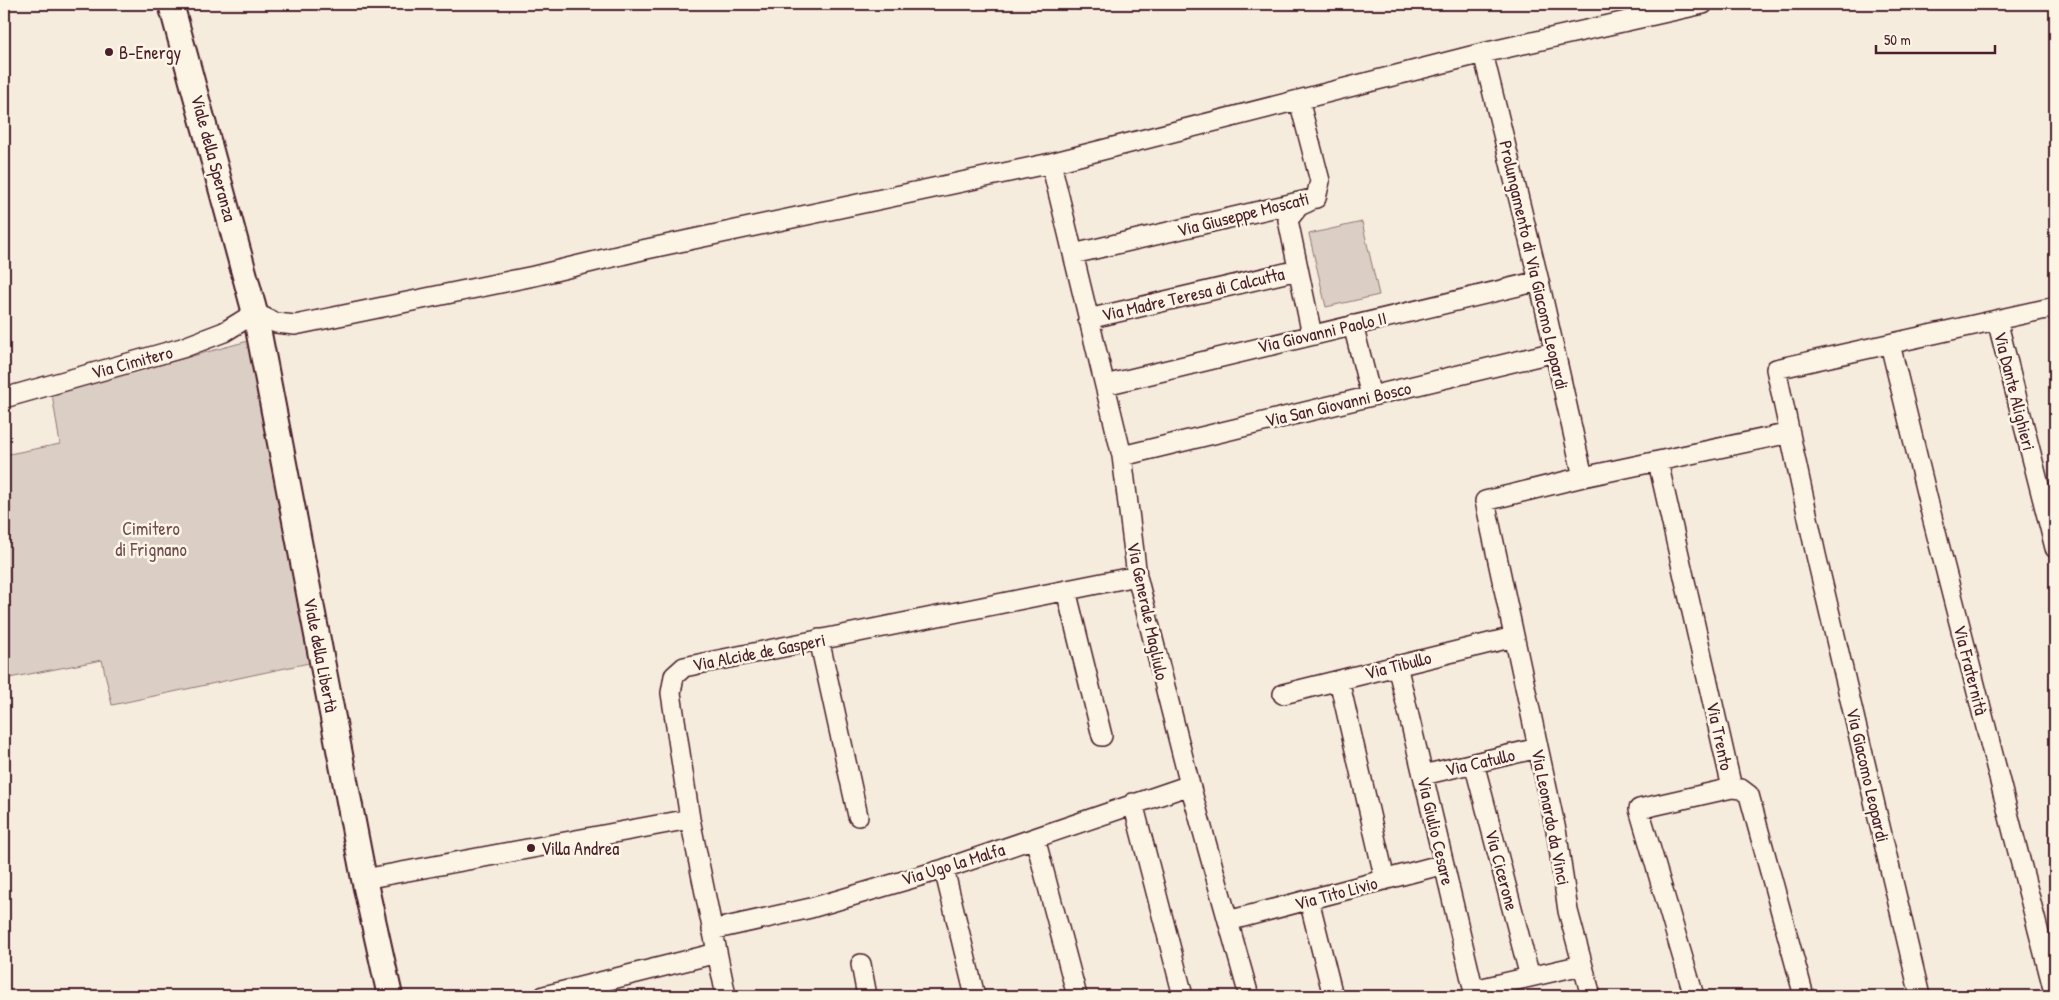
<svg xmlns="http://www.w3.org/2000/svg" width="2059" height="1000" font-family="'Patrick Hand',sans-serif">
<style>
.green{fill:#dbcec4;stroke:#927678}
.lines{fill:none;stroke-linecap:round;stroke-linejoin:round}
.minor-casing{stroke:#4a1f2b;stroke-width:22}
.tertiary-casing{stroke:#4a1f2b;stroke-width:28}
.minor{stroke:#fcf5e5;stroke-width:19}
.tertiary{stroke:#fcf5e5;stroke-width:24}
.poi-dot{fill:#4a1f2b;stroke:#fcf5e5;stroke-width:2}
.labels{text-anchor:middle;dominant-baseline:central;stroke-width:5;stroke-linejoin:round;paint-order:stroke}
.poi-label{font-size:18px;fill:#4a1f2b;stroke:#fcf5e5;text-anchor:start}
.street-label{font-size:18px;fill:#4a1f2b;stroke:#fcf5e5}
.park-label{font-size:18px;fill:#6e4b51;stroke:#fcf5e5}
</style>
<rect width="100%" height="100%" fill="#f5ecde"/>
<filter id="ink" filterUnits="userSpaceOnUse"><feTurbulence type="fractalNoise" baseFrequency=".02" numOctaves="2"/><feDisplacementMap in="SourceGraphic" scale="10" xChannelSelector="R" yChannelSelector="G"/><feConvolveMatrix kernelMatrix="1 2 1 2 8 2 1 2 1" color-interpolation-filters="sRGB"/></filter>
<g filter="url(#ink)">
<path class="green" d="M1362 222 1379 295 1326 307 1309 234Z
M248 341 309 663 112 705 102 660 4 679V455L60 444 52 394Z"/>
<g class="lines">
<defs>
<path id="minor" d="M1483 53 1539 281 1583 477
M1299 100 1320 181 1316 198
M1051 163 1122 456 1137 576 1190 785 1249 996
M1308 202 1299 206 1288 220 1312 335
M1073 254 1316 198
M1088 319 1298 270
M1997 320 2055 548
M1353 325 1371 396
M1890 344 1932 517 2055 996
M1105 385 1539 281
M4 398 182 348 224 332 255 313 276 323 295 325 534 276 642 250 1051 163 1483 53 1703 4
M1122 456 1555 352
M1658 462 1732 788 1741 789 1749 795 1804 996
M1066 590 1102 736
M819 639 858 816
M1397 665 1475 996
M1339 680 1385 880
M1283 694 1514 637
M1474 763 1530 977
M1423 775 1538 748
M1133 803 1183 996
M1035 838 1077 996
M944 869 975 996
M364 879 690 819
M1309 900 1333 996
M1228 921 1444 864
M712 930 811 908 944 869 1190 785
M861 964 867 996
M1474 990 1582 965
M544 996 717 953
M726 996 690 819 671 693 674 676 684 667 1137 576
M1591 996 1568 911 1557 835 1485 501 1583 477 1790 433
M1694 996 1639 809 1732 788
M1920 996 1816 555 1776 369 2055 307"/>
<path id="tertiary" d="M171 4 255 313 364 879 390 996"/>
</defs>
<use href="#minor" class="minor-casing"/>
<use href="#tertiary" class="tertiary-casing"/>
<use href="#minor" class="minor"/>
<use href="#tertiary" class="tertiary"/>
</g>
</g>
<g class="poi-dot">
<circle cx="109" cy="52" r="5"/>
<circle cx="531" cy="848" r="5"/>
</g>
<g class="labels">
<g class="poi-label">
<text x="119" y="52">B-Energy</text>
<text x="541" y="848">Villa Andrea</text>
</g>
<g class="street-label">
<text transform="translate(214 158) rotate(75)">Viale della Speranza</text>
<text transform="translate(1243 214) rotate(-14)">Via Giuseppe Moscati</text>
<text transform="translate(1534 265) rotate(77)">Prolungamento di Via Giacomo Leopardi</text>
<text transform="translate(1193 294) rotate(-13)">Via Madre Teresa di Calcutta</text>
<text transform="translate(1322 332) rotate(-13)">Via Giovanni Paolo II</text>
<text transform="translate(132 362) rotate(-15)">Via Cimitero</text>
<text transform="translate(2015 391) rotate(76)">Via Dante Alighieri</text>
<text transform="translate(1338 404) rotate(-13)">Via San Giovanni Bosco</text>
<text transform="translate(1148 611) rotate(78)">Via Generale Magliulo</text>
<text transform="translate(759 652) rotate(-11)">Via Alcide de Gasperi</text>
<text transform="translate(321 655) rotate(79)">Viale della Libertà</text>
<text transform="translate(1398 665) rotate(-14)">Via Tibullo</text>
<text transform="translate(1971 670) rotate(76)">Via Fraternità</text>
<text transform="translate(1720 736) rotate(78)">Via Trento</text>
<text transform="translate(1480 762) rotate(-13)">Via Catullo</text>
<text transform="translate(1868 775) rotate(77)">Via Giacomo Leopardi</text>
<text transform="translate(1551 817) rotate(79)">Via Leonardo da Vinci</text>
<text transform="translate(1436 831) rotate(77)">Via Giulio Cesare</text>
<text transform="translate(953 864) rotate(-17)">Via Ugo la Malfa</text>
<text transform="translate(1502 870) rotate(75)">Via Cicerone</text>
<text transform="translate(1336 893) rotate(-15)">Via Tito Livio</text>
</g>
<g class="park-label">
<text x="151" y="528">Cimitero<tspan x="151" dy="21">di Frignano</tspan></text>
</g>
</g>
<rect width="2059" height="1000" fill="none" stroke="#fcf5e5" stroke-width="20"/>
<rect x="10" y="10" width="2039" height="980" fill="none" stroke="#4a1f2b" stroke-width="2" filter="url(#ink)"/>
<path d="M1876 45v8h119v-8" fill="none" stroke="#4a1f2b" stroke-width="2.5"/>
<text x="1884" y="45" font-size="15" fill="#4a1f2b" stroke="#fcf5e5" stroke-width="4" paint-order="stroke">50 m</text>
</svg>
